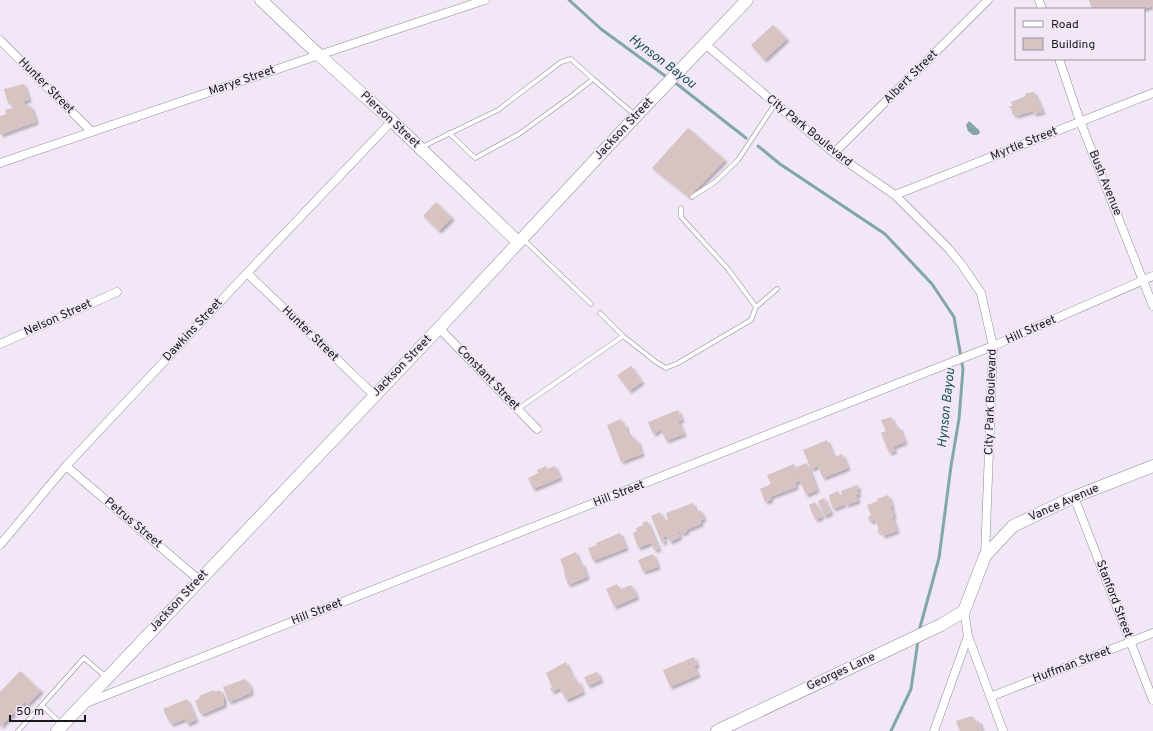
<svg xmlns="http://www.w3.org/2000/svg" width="1153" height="731" font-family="Overpass,sans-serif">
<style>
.water{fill:#82a7a9}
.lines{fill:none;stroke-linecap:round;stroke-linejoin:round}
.stream{stroke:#82a7a9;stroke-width:3}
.building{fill:#d7c3c1;filter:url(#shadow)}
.lane-casing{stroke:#938a97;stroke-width:5}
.street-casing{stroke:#938a97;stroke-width:9}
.secondary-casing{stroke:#938a97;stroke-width:13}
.lane{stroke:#fff;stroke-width:4}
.street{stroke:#fff;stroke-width:8}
.secondary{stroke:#fff;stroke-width:12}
.labels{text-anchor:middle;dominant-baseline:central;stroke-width:3;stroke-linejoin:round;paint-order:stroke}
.street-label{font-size:12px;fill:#1b181d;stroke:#f1e7f6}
.water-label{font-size:13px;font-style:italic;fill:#195053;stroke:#f1e7f6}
</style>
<defs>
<filter id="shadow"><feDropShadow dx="2.5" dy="2.5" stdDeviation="1" flood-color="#0004"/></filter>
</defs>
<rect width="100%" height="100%" fill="#f1e7f6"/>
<path class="water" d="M969 121 979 130 980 133 977 135H973L968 131 966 125Z"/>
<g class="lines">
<path class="stream" d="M569 0 601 29 668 78
M673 81 746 138
M758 146 780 164 885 234 932 284 954 317 963 369 959 419 951 466 939 558 919 631
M891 731 911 689 918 641"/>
</g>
<path class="building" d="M1089 0H1153V9L1152 6 1144 9H1092Z
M773 25 787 39 764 60 751 45Z
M24 84 29 100 24 101 26 107 31 106 36 122 0 135V116L6 114 5 110 13 108 11 103H8L4 89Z
M1034 92 1043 112 1034 114 1033 111 1016 116 1014 114 1012 115V109L1008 107 1012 106 1011 102 1024 97 1027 93Z
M688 128 725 160 689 197 652 168Z
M436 202 452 218 439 231 423 216Z
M631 366 642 382 629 391 617 375Z
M678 410 682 420 678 421 684 434 666 441 661 430 653 434 648 422Z
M891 417 896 428 899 427 905 442 893 447 895 451 889 453 881 433 886 431 881 420Z
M621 419 623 425 625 424 628 436 631 434 634 441 637 440 642 454 621 462 607 425Z
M827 440 834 457 842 454 848 468 823 478 818 466 811 469 803 450Z
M807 463 817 490 806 495 800 481 795 483 796 487 770 497 771 500 765 502 760 489 771 484 767 475 794 464 797 473H799L796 467Z
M546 466 547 469 555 466 560 478 533 489 528 478 538 473 537 470Z
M857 485 859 489 857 490 859 494 856 495 858 501 846 505 841 491Z
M838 491 839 494H840L844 505 833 509 829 498H830L829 495Z
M888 495 892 506 891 507 894 516 892 517 897 531 883 536 881 532 878 533 877 531 879 530 875 520 870 522 868 517 871 515 867 505 878 501 877 499Z
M824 498 831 513 824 516 818 501Z
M815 502 822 517 815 520 809 505Z
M693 503 696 512 700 510 704 519 700 521 701 524 686 530 687 532 681 534 680 531 678 532 680 537 670 542 667 536 663 537 665 542 662 543 651 516 660 512 664 521 668 519 666 513Z
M647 521 659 549 654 550 651 543 638 548 633 533 637 531 636 528 643 525 642 523Z
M620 533 626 548 593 561 588 548 597 545 596 543Z
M576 552 580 564 582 563 587 577 568 585 564 573 565 572 560 559Z
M653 554 658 567 643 572 638 560Z
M617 584 619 590 631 585 637 597 614 607 606 589Z
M694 657 697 665 694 666 698 675 670 687 663 670Z
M566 662 572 676 570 677 573 676 576 682 578 681 583 692 566 700 560 688 552 692 550 688 552 687 546 673Z
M20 671 41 691 28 704 25 702 0 727V692Z
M597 672 601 680 588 686 584 677Z
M245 679 250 686 251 693 229 702 223 687Z
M214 690 215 692 220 690 224 698V705L203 714 200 713 195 701 200 698 199 696Z
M187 699 196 720 187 724 185 719 172 724 169 722 163 709Z
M972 716 976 722 979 721 982 731H960L956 721Z"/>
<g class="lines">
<defs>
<path id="lane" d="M449 133 475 158 519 134 570 97 593 79
M422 147 498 110 561 62 571 59 593 79 635 115
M692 197 715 182 738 160 775 104
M681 208V217L728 269 756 307
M523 239 591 304
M600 313 623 336
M518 409 623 336 656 362 666 368 678 363 751 320 756 307 777 289
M61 724 42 705 84 658 106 677
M18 731 42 705"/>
<path id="street" d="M1039 0 1042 9
M0 40 92 132
M705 44 834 153 895 195 948 248 962 265 981 293 993 346 985 556
M1059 59 1080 121 1153 306
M834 153 988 0
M0 163 319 55 485 0
M895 195 1153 93
M247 273 374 395
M439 328 537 429
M0 344 117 292
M66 466 199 580
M1074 497 1153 700
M0 545 66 466 247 273 392 121
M968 636 1003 731
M990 697 1153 633
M86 703 993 346 1153 276
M934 731 968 636 964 611"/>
<path id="secondary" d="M261 0 319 55 392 121 518 242
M57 731 439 328 636 116 747 0
M717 731 941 625 964 611 985 556 1013 526 1074 497 1153 466"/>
</defs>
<use href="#lane" class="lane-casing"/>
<use href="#street" class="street-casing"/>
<use href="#secondary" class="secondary-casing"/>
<use href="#lane" class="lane"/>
<use href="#street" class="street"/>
<use href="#secondary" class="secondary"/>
</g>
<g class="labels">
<g class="street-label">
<text transform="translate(911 77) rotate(-45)">Albert Street</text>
<text transform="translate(242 81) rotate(-19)">Marye Street</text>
<text transform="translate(46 86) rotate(45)">Hunter Street</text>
<text transform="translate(390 120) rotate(43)">Pierson Street</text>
<text transform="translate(624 129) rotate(-47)">Jackson Street</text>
<text transform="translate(809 131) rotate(39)">City Park Boulevard</text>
<text transform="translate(1024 144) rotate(-22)">Myrtle Street</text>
<text transform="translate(1105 183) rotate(68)">Bush Avenue</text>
<text transform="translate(58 318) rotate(-24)">Nelson Street</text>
<text transform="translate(193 330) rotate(-47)">Dawkins Street</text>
<text transform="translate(1031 330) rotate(-24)">Hill Street</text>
<text transform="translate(310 334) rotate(44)">Hunter Street</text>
<text transform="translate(402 366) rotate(-46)">Jackson Street</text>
<text transform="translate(488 378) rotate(46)">Constant Street</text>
<text transform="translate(991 402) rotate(-88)">City Park Boulevard</text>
<text transform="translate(619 494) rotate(-21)">Hill Street</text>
<text transform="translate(1064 503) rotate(-24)">Vance Avenue</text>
<text transform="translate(133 523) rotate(40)">Petrus Street</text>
<text transform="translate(1114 599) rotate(69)">Stanford Street</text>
<text transform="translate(179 601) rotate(-47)">Jackson Street</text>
<text transform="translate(317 612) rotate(-21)">Hill Street</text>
<text transform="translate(1072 665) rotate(-21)">Huffman Street</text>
<text transform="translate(841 672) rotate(-25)">Georges Lane</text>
</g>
<g class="water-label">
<text transform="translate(662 62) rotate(37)">Hynson Bayou</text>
<text transform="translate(947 408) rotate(-84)">Hynson Bayou</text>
</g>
</g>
<rect x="1015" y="8" width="130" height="52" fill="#f1e7f6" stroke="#9b949f"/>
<rect x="1023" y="21" width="20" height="6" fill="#ffffff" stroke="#9b949f"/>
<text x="1051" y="28" font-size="12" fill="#1b181d">Road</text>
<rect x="1023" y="38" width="20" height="12" fill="#d7c3c1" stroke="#9b949f"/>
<text x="1051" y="48" font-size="12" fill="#1b181d">Building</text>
<path d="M10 715v6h75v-6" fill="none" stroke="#1b181d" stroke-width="2"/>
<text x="16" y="715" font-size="12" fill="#1b181d" stroke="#f1e7f6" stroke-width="3" paint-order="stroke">50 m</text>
</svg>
